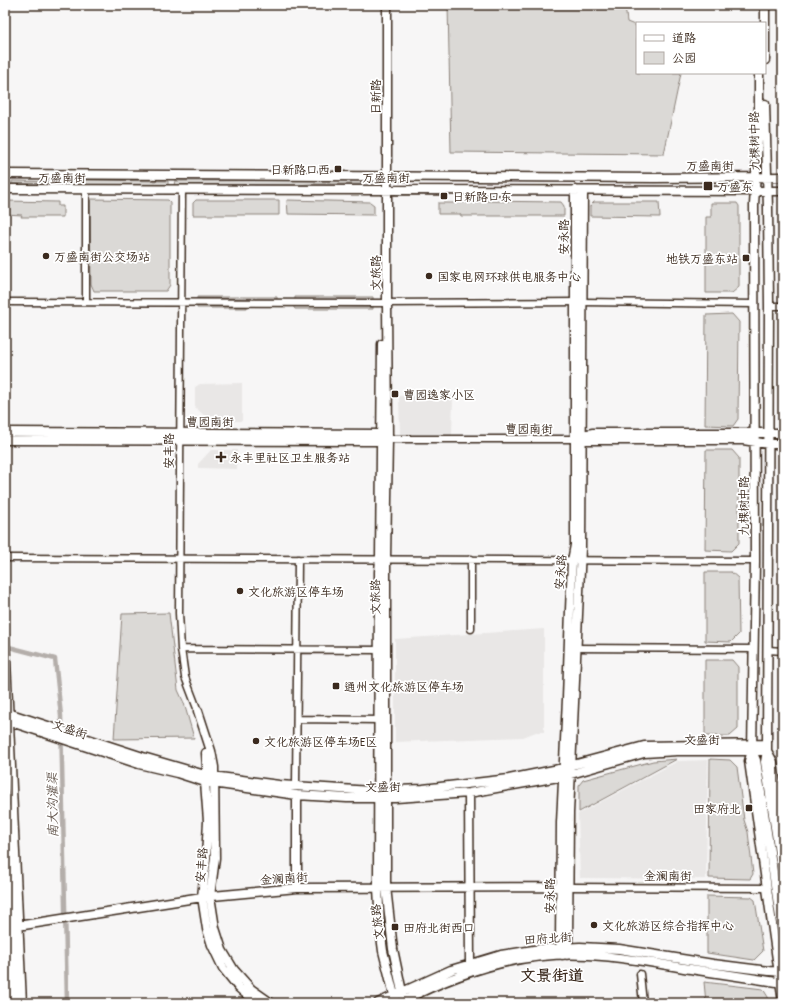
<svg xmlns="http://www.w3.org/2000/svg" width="788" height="1008" font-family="'Patrick Hand','LXGW WenKai TC',sans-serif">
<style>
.built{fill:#e9e7e6}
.green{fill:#dbd9d6;stroke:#8b827a}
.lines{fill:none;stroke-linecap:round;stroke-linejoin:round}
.canal{stroke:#b4aeaa;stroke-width:4.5}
.minor-casing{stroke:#3b2a1e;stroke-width:9}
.major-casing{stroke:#3b2a1e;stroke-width:11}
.minor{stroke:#fff;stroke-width:6}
.major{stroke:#fff;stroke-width:8}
.poi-dot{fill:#3b2a1e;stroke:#fff;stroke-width:1.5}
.labels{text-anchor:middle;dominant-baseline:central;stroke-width:3.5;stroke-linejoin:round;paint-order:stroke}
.street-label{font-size:12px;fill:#3b2a1e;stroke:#fff}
.poi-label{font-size:12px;fill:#3b2a1e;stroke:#fff;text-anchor:start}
.water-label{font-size:13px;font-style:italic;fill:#65584f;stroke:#fff}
.district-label{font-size:16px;font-weight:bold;fill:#3b2a1e;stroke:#fff}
</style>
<rect width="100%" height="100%" fill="#f7f6f6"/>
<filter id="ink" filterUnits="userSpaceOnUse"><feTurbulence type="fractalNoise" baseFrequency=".025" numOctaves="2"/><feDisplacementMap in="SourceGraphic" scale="8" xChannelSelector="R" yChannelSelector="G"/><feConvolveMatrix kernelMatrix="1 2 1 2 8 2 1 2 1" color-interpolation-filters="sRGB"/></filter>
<g filter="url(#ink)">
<path class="built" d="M242 383V421H210L195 407V387L200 384Z
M399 396H453L452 436 400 435Z
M211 450H237V469L198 468V464Z
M544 629V732H536L523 737 395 742V639Z
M708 760 706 879 580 878 578 814 678 761Z"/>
<path class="green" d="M448 5H625L627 22 637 26V73H681L664 154 451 152Z
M78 180 168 181V185L12 184V181L65 182Z
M361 180 362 184H311L297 185H174L175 181Z
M90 199 168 200 170 202V285L166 291H94L91 284Z
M196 200H279V215H193V203Z
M287 200 370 202 374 205V215L288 214Z
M5 201 58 202V206H63V217H21L22 215 5 214Z
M476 201 561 202 564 206V216H461L460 214H438V203H457Z
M594 202H659L660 217 590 216V206Z
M711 203H737L739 206V287L732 293H706V217H711Z
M197 297H277V300C250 300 224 298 197 298Z
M295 297H373V300H295Z
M197 306H247V308H197Z
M293 306 373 307V309H295Z
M732 314 739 322 738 419 733 426 705 425 706 315Z
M706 450H732L739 458V543L731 551 705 550Z
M705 572H731L738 578 739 634 731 642 705 641Z
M169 613 178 690 184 703 194 738 114 739 122 614Z
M705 660H732L738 667V729L730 736H705Z
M677 759 579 812V785L583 780 653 761Z
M710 759 730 760 737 767 744 820 748 832 753 874 750 879 709 878Z
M707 896 751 897 755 900 763 951 754 960 707 953Z
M704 982 763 989 768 997 769 1003H706Z"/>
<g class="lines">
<path class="canal" d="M5 646 55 659 61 716 67 1003"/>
<defs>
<path id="minor" d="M86 189V302
M182 189 179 613 181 649 185 677 198 711
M5 302 382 303 582 302 755 304
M769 306H783
M388 439H575
M5 558 755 561
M471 559V629
M572 648 754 649
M181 649 381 650
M768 650 783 651
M297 719 379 720
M296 787 298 559
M569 887 767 888
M640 974 643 1003"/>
<path id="major" d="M387 5V303L388 439 386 559V887L393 949 402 992 407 1003
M765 60V5
M759 73V124L754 205 755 561 752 751 756 760 783 937
M765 104 768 208 769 306 767 751 765 762 783 879
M5 174 655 178 783 177
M5 189 783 191
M382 344 380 559 379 572 378 887 380 928 383 951 396 1003
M5 432 381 434 384 436
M579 437 582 435 593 433H783
M5 440 381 441 386 440
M578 440H743L769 444H783
M5 638 22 1003
M198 711 211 751 214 767 215 858 210 896 215 928 222 950 234 970 251 989 271 1003
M5 712 143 757 205 775 279 785 371 791 423 789 509 779 554 770 644 746 767 744
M5 720 139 764 177 773 205 782 297 795 347 798H396L469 793 564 776 644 753 677 751H767
M752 751 749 761 783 1002
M767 751 773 762 783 838
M206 753 207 767 205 782 208 821 206 858 202 897 207 929 212 945 223 968 239 988 256 1003
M469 793 470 964
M297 795V888
M5 808 14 1003
M11 927 202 897 297 888 561 887
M563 955 560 942 561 823 567 699 570 610 572 561 575 545V190
M567 955 568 942 569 813 581 548 583 191
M401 1002C445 979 493 961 542 956 590 951 637 960 684 968 717 973 750 978 783 983
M378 1003 451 970 501 955 540 949 580 947 619 949 713 964 769 971 783 972"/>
</defs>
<use href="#minor" class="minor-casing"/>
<use href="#major" class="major-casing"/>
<use href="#minor" class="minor"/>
<use href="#major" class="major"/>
</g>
</g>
<g class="poi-dot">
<rect x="334" y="165" width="8" height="8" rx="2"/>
<rect x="703" y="181" width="10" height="10" rx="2"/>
<rect x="440" y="192" width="8" height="8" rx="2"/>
<circle cx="46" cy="256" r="4"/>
<rect x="742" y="254" width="8" height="8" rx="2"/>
<circle cx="429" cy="276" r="4"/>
<rect x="391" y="390" width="8" height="8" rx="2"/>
<path d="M219 451h4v4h4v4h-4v4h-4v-4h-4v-4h4z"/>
<circle cx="240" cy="591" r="4"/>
<rect x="332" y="682" width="8" height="8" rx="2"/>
<circle cx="256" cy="741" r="4"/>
<rect x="745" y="804" width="8" height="8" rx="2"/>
<circle cx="594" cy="925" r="4"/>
<rect x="391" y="923" width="8" height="8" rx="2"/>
</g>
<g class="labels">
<g class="street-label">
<text transform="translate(375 97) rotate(-90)">日新路</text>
<text transform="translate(754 141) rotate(-91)">九棵树中路</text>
<text x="710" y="165">万盛南街</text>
<text x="62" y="177">万盛南街</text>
<text x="386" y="177">万盛南街</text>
<text transform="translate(563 237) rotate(-90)">安永路</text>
<text transform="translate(375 273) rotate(-90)">文旅路</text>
<text x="210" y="421">曹园南街</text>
<text x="529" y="428">曹园南街</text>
<text transform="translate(168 451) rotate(-90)">安丰路</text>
<text transform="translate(743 506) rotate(-90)">九棵树中路</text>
<text transform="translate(560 572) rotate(-85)">安永路</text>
<text transform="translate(375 597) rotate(-91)">文旅路</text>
<text transform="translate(70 729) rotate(18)">文盛街</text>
<text x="702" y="739">文盛街</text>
<text x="383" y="786">文盛街</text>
<text transform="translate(201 865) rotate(-85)">安丰路</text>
<text x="668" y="875">金澜南街</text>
<text transform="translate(284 878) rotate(-4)">金澜南街</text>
<text transform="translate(549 896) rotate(-90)">安永路</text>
<text transform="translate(377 922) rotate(-96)">文旅路</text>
<text transform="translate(548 938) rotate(-4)">田府北街</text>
</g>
<g class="poi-label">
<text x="330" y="169" text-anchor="end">日新路口西</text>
<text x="717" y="186">万盛东</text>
<text x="452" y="196">日新路口东</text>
<text x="54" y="256">万盛南街公交场站</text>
<text x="738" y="258" text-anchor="end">地铁万盛东站</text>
<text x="437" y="276">国家电网环球供电服务中心</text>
<text x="403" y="394">曹园逸家小区</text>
<text x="230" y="457">永丰里社区卫生服务站</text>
<text x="248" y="591">文化旅游区停车场</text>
<text x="344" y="686">通州文化旅游区停车场</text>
<text x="264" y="741">文化旅游区停车场E区</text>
<text x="741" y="808" text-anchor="end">田家府北</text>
<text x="602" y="925">文化旅游区综合指挥中心</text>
<text x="403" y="927">田府北街西口</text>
</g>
<g class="water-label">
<text transform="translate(52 805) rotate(-91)">南大沟灌渠</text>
</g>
<g class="district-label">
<text x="552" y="975">文景街道</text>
</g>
</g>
<rect width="788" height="1008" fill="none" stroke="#fff" stroke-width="20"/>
<rect x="10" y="10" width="768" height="988" fill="none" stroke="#3b2a1e" stroke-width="1.5" filter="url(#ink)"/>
<rect x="636" y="22" width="130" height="52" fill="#ffffff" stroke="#b1aaa5"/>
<rect x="644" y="35" width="20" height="6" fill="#ffffff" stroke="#b1aaa5"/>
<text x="672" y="42" font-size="12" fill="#3b2a1e">道路</text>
<rect x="644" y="52" width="20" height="12" fill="#dbd9d6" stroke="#b1aaa5"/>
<text x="672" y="62" font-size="12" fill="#3b2a1e">公园</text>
</svg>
